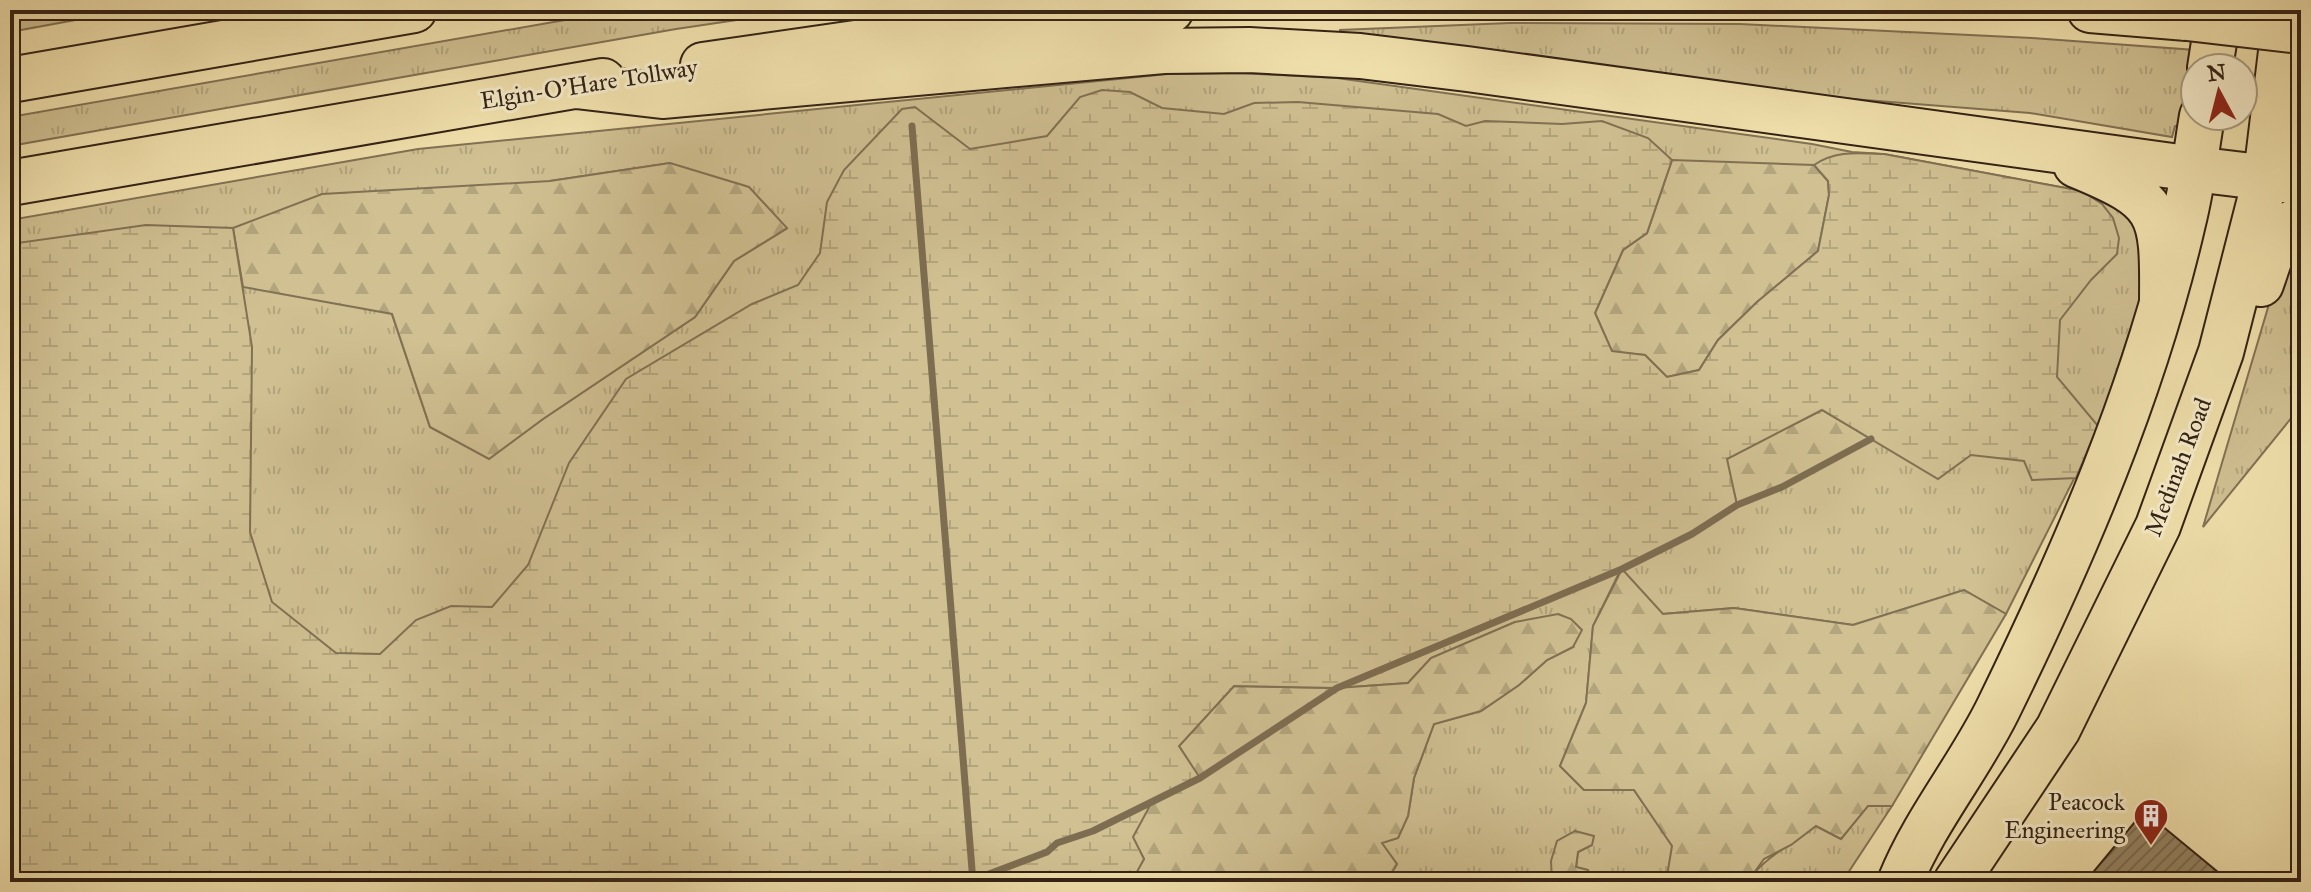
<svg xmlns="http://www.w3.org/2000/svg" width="2311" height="892" font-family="'IM FELL Great Primer',serif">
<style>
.grass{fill:url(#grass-tufts);stroke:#827154;stroke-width:2;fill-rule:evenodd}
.forest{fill:url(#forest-firs);stroke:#827154;stroke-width:2}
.wetland{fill:url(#wetland-marsh);stroke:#827154;stroke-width:2}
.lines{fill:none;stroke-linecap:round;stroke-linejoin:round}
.stream{stroke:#7e6d51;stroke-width:7}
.building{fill:url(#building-hatch);stroke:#332215;stroke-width:2}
.major-casing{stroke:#332215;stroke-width:48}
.highway-casing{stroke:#332215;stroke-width:48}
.major{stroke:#f0e0ac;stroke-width:44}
.highway{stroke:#f0e0ac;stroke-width:44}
.highway-bridge-casing{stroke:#332215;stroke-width:48;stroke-linecap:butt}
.highway-bridge{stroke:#f0e0ac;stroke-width:44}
.labels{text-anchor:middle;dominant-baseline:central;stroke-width:6;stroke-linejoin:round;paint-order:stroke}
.street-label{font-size:24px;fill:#332215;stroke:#f5ebc9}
.poi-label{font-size:24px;fill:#332215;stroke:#f5ebc9;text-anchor:end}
</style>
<defs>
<pattern id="grass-tufts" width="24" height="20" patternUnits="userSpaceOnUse" patternTransform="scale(2)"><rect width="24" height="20" fill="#d0c092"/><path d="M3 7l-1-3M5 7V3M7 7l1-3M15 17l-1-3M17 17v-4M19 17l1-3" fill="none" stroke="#b3a57d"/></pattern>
<pattern id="forest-firs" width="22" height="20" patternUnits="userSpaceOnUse" patternTransform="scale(2)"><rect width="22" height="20" fill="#d0c092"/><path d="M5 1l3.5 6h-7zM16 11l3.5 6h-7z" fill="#b3a57d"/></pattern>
<pattern id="wetland-marsh" width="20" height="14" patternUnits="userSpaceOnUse" patternTransform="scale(2)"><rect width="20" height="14" fill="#d0c092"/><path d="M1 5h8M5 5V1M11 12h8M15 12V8" fill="none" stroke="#b3a57d"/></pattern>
<pattern id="building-hatch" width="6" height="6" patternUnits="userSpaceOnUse" patternTransform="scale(2)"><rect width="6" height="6" fill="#958564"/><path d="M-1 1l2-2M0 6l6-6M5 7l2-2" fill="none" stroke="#7a6c51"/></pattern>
</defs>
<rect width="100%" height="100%" fill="#f0e0ac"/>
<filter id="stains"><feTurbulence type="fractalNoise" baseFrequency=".0025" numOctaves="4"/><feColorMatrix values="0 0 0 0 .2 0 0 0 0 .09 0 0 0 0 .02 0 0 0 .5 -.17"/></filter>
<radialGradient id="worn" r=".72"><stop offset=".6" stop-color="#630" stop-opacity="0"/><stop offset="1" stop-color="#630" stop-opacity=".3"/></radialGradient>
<path class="grass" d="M10 10H130L10 32Z
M622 10H805L676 29 10 146V117Z
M1510 23 1740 24 2032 38 2195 50 2185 127 2175 126 2172 137 2030 113 1827 97 1339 40 1340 30Z
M2301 62V160L2292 152 2288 137Z
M1239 73 1337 78 1812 144 1852 152 1884 154 2082 191 2123 210 2142 240 2140 300 2095 437 2006 614 1964 590 1853 625 1734 608 1662 614 1621 569 1593 626 1586 703 1560 766 1584 790H1634L1673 846 1666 882H1591L1588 870 1576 867 1578 852 1591 845 1575 831 1552 882H1386L1397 864 1381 843 1398 838 1408 816 1414 778 1434 724 1481 711 1519 685 1547 660 1573 647 1515 622 1431 658 1408 683 1337 688 1133 880 1140 882H10V220L418 149 1168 74ZM670 163 786 229 734 261 695 317 543 419 489 458 430 427 392 314 550 181Z
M2301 238V330L2299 337 2301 406 2203 527 2280 267Z
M1868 805 1892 806 1842 882H1755L1751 877C1768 855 1794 843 1816 826L1841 839Z"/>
<path class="forest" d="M1672 160 1814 165 1828 181 1829 195 1818 251 1757 302 1718 340 1699 370 1667 377 1645 355 1612 352 1595 313 1623 250 1647 233Z
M670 163 749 187 787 228 734 261 695 317 543 419 489 459 430 427 392 314 243 287 233 228 322 194 550 181Z
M1822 410 1871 439 1782 487 1737 505 1726 459Z
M1622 569 1663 614 1734 608 1853 625 1964 590 2006 614 1892 806H1868L1841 839 1816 826 1791 845 1764 859 1751 877 1755 882H1666L1672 846 1634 790H1584L1560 766 1586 703 1593 626Z
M1558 614 1571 619 1582 630 1573 647 1547 660 1519 685 1481 711 1434 724 1414 778 1408 816 1398 838 1382 843 1397 864 1386 882H1140L1132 879 1144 859 1132 837 1153 800 1199 778 1179 746 1234 686 1337 688 1408 683 1431 658 1515 622Z
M1575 831 1594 836 1592 845 1578 852 1576 867 1588 870 1591 882H1552L1551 861 1557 841Z"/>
<path class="wetland" d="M1102 90 1130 92 1162 108 1224 114 1254 103 1298 102 1438 114 1466 126 1485 121 1562 124 1602 121 1648 138 1672 160 1647 233 1623 250 1595 313 1612 351 1645 355 1667 377 1699 370 1718 340 1757 302 1818 251 1829 195 1828 181 1814 165C1835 150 1858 153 1884 154L2082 191 2102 204 2113 218 2119 238 2117 254 2091 280 2060 320 2057 377 2098 426 2076 478 2032 480 2024 461 1971 455 1938 479 1822 410 1727 459 1737 505 1692 535 1622 569 1337 688 1234 686 1179 746 1200 778 1153 800 1133 837 1144 859 1133 879 1140 882H10V244L146 225 233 228 252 347 250 532 272 602 336 653 380 654 416 620 451 606 492 607 528 565 569 463 626 379 752 304 798 285 820 253 827 202 844 170 902 109 915 107 970 149 1047 136 1080 97Z"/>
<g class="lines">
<path class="stream" d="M912 126 973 882
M973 880 1047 852 1057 843 1093 831 1200 778 1337 688 1622 569 1692 534 1737 505 1782 487 1871 439"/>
</g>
<path class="building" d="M2144 811 2230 882H2085Z"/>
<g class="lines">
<defs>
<path id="major" d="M2210 68 2219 10
M2194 169 2301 182
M2261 284 2275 243 2284 228 2301 218
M1900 882C1925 820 1969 768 1998 709 2074 554 2144 392 2183 223 2192 188 2196 152 2202 116
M1956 882 2058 729 2158 526 2221 352 2266 176 2286 10"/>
<path id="highway" d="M2090 10 2187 18
M703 65 911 35 1171 10
M10 80 414 10
M576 86 662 96 1163 51 1249 50 1360 56 1467 69 2194 169
M2076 165C2161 200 2163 210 2162 300
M10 183 603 81"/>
</defs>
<use href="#major" class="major-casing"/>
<use href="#highway" class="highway-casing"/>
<use href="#major" class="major"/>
<use href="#highway" class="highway"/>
<defs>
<path id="highway-bridge" d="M2187 18 2301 31"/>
</defs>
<use href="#highway-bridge" class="highway-bridge-casing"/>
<use href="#highway-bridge" class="highway-bridge"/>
</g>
<defs>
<symbol id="building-pin" viewBox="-11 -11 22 30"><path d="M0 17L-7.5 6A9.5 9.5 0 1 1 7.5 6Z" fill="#8f2418" stroke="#f5ebc9"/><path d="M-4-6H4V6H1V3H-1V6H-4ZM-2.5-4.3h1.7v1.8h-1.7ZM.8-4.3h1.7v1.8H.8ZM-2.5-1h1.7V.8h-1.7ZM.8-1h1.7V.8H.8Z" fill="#fff"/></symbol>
</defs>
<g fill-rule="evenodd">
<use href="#building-pin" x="2131" y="796" width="40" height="54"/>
</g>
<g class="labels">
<g class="street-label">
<text transform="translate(589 84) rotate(-9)">Elgin-O'Hare Tollway</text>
<text transform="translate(2178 467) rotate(-69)">Medinah Road</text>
</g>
<g class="poi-label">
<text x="2125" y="802">Peacock<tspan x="2125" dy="28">Engineering</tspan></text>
</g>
</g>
<rect width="2311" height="892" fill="none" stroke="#f0e0ac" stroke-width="40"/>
<rect x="12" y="12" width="2287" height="868" fill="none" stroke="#332215" stroke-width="4"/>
<rect x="20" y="20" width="2271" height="852" fill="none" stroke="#332215" stroke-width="2"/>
<g transform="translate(2219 92) rotate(353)"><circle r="38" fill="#f5ebc9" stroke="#a79b81" stroke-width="2"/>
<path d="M0-6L14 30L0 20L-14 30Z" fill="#8f2418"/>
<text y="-12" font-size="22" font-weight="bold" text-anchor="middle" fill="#332215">N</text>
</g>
<rect width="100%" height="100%" filter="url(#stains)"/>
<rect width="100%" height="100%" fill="url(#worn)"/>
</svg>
